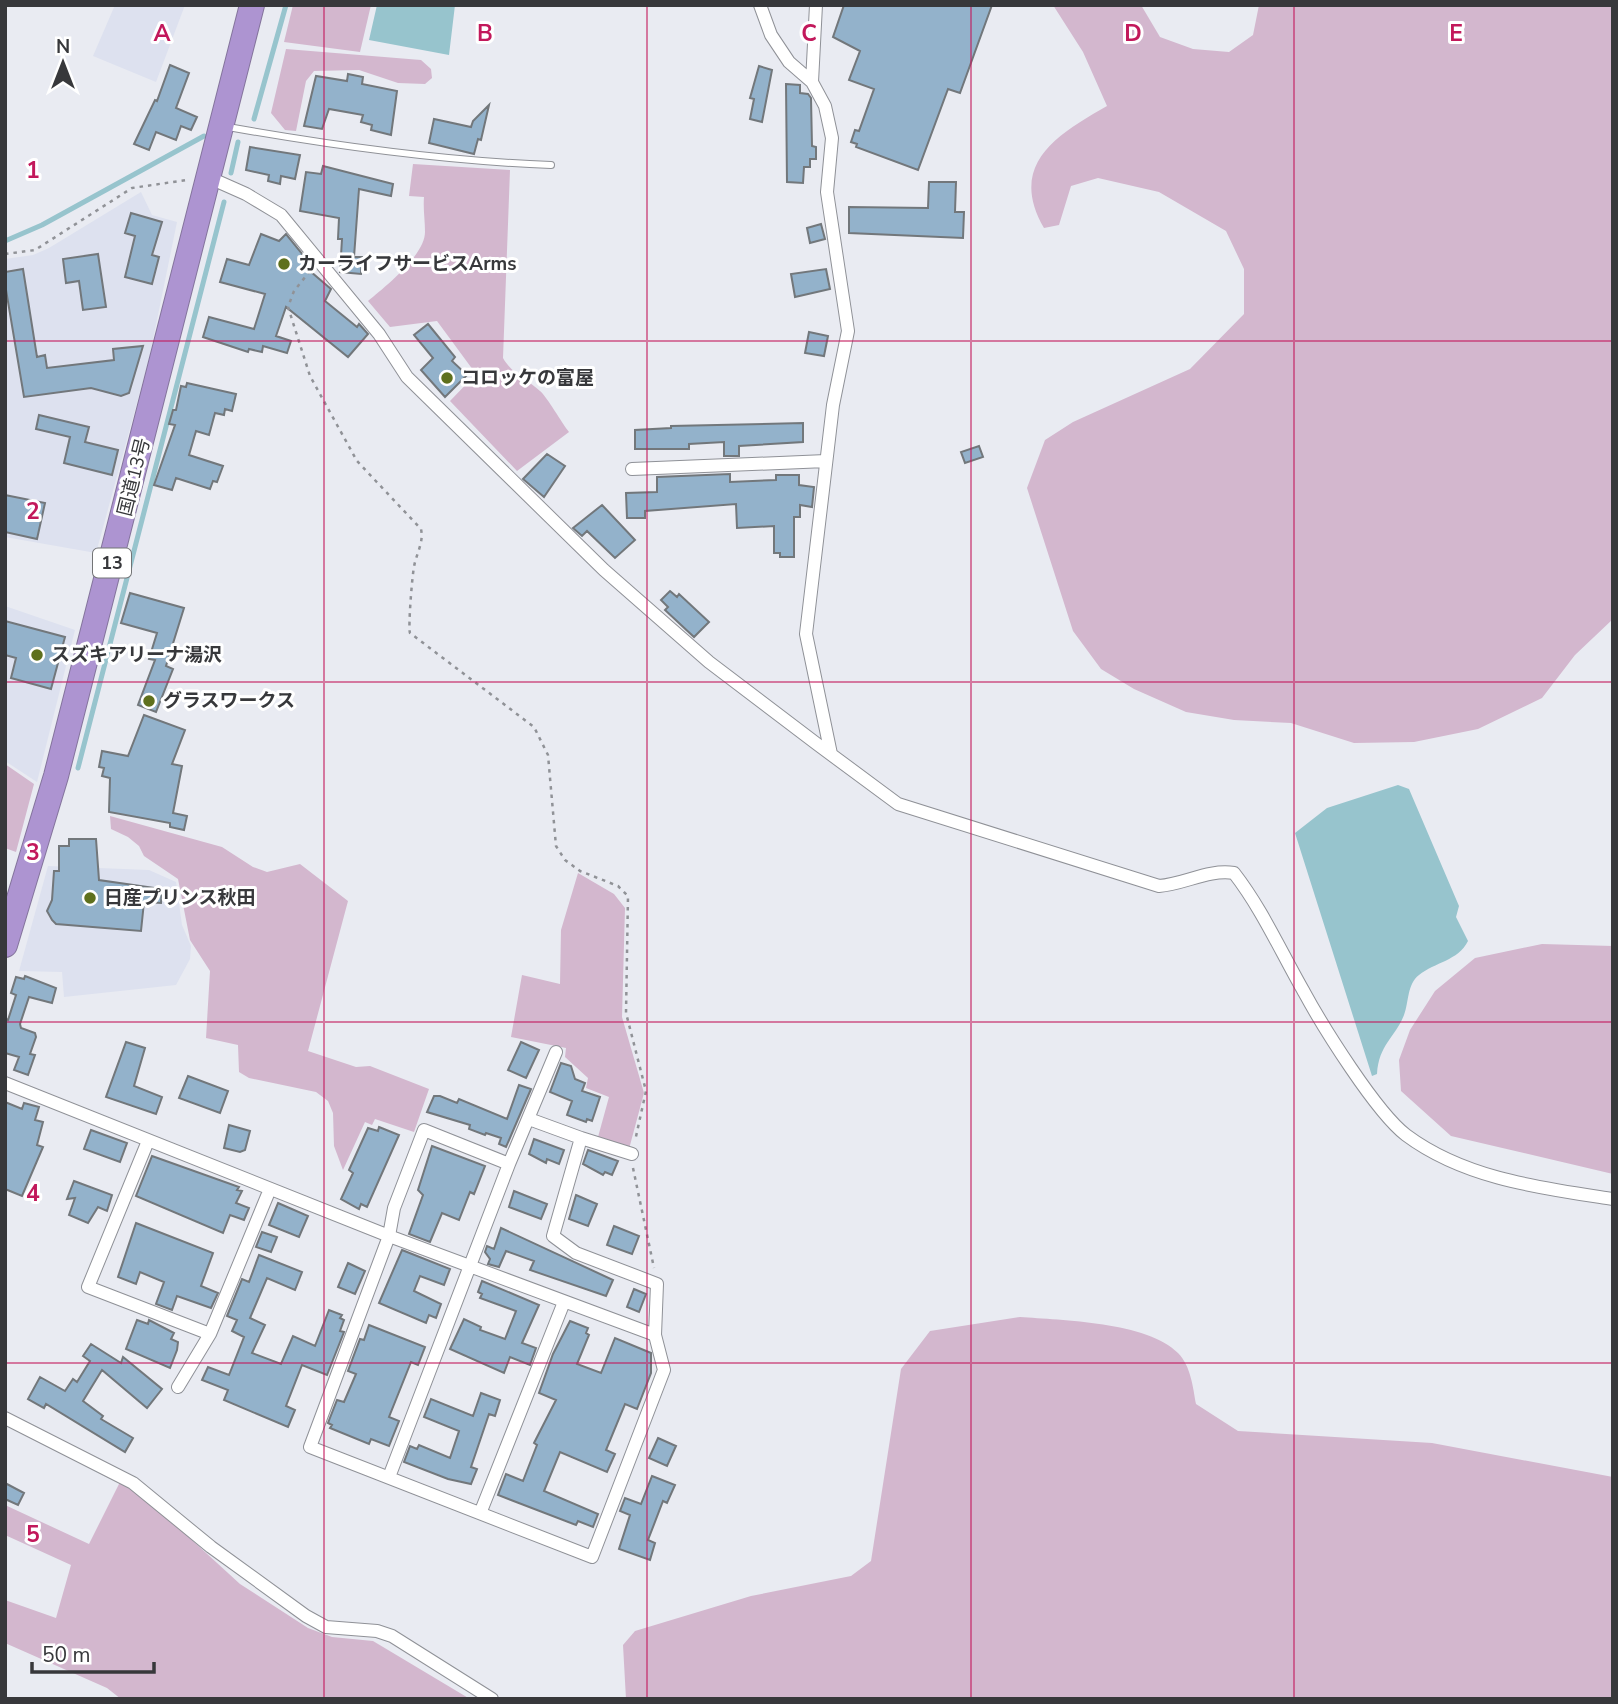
<svg xmlns="http://www.w3.org/2000/svg" width="1618" height="1704" font-family="'Nunito Sans','Noto Sans JP',sans-serif">
<style>
.built{fill:#dde1ef}
.green{fill:#d3b7ce}
.water{fill:#97c4cd}
.lines{fill:none;stroke-linecap:round;stroke-linejoin:round}
.stream{stroke:#97c4cd;stroke-width:5}
.building{fill:#93b2cb;stroke:#72777b;stroke-width:2}
.lane-casing{stroke:#8f9197;stroke-width:8}
.street-casing{stroke:#8f9197;stroke-width:14}
.highway-casing{stroke:#84749c;stroke-width:26}
.path{stroke:#909297;stroke-width:2.5;stroke-dasharray:3.5 5;stroke-linecap:butt}
.lane{stroke:#fff;stroke-width:6}
.street{stroke:#fff;stroke-width:12}
.highway{stroke:#ad94d1;stroke-width:24}
.grid{fill:none;stroke:#c2185b;stroke-width:2;stroke-opacity:0.55}
.poi-dot{fill:#5e701d;stroke:#fff;stroke-width:2.5}
.labels{text-anchor:middle;dominant-baseline:central;stroke-width:6;stroke-linejoin:round;paint-order:stroke}
.shield{fill:#fff;stroke:#737476;stroke-width:2}
.shield-label{font-size:18px;font-weight:bold;fill:#37383b}
.poi-label{font-size:19px;font-weight:bold;fill:#37383b;stroke:#fff;text-anchor:start}
.street-label{font-size:19px;fill:#37383b;stroke:#fff}
.grid-label{font-size:23px;text-anchor:middle;font-weight:bold;fill:#c2185b;stroke:#fff;stroke-width:6;stroke-linejoin:round;paint-order:stroke}
</style>
<rect width="100%" height="100%" fill="#e9ebf2"/>
<path class="built" d="M115 5H185L156 82 93 56Z
M141 192 152 215 177 222 149 359 96 553 5 537V259L33 255 49 248Z
M5 606 75 630 37 782 5 761Z
M48 866 149 870 176 882 182 925 191 946 190 959 176 985 64 997 62 972 19 971Z"/>
<path class="green" d="M293 5H371L360 52 284 42Z
M1053 5H1141L1160 37 1193 49 1229 52 1253 35 1259 5H1613V619L1575 655 1542 698 1478 729 1414 742 1354 743 1291 723 1234 720 1186 712 1134 689 1101 669 1073 631 1027 488 1045 440 1073 422 1190 369 1244 314V269L1226 231 1159 192 1098 178 1071 186 1059 225 1044 228C1007 164 1058 134 1107 106L1083 52Z
M286 49 421 60 431 69 432 78 425 84 398 83 359 70 314 71 306 81 296 131 285 130 271 113Z
M413 164 510 170 503 358C512 374 527 379 540 391 547 397 562 423 569 432L517 471 450 401 476 374 437 321 390 327 368 301C385 287 425 255 425 232 425 220 423 209 424 197L409 196Z
M5 764 34 784 16 852 5 848Z
M110 816 222 847 253 867 267 872 300 864 348 901 308 1051 356 1067 370 1066 429 1089 414 1132 375 1119 372 1125 365 1122 343 1170 334 1146 333 1113 328 1101 316 1092 249 1078 239 1072 238 1045 206 1038 210 971 190 940 178 879 144 856 139 846 128 837 111 829Z
M578 873 614 894 625 908 622 1017 644 1093 629 1149 598 1137 609 1097 586 1088 588 1078 565 1057 566 1048 511 1037 522 975 560 984 561 930Z
M1542 944 1613 946V1174L1451 1136 1401 1091 1399 1060 1410 1030 1435 991 1475 958Z
M1020 1317C1061 1320 1148 1322 1178 1353 1191 1366 1193 1388 1196 1404L1238 1431 1432 1443 1613 1477V1699H626L623 1645 635 1631 751 1596 851 1576 871 1561 901 1369 930 1331Z
M120 1482 146 1498 240 1584 308 1628 332 1637 373 1641 470 1699H121L107 1688 5 1643V1600L56 1618 71 1565 5 1535V1505L89 1544Z"/>
<path class="water" d="M377 5H455L449 55 369 40Z
M1398 785 1409 789 1459 906 1456 917 1468 941C1458 961 1435 962 1419 975 1407 984 1409 1002 1404 1015 1395 1038 1379 1044 1377 1074L1372 1076 1295 833 1327 808Z"/>
<g class="lines">
<path class="stream" d="M254 119 286 5
M231 173 238 142
M5 241 42 225 204 136
M78 768 224 202"/>
</g>
<path class="building" d="M844 5H992L960 93 948 89 918 170 856 147 857 144 851 142 855 130 859 131 874 89 849 80 860 51 833 37Z
M170 65 189 73 176 108 197 117 191 130 181 126 176 140 156 132 149 150 134 144 155 100 157 101Z
M759 66 772 70 762 122 750 119 754 99 750 98Z
M348 74 363 77 362 84 397 91 391 135 371 130 372 125 361 122 363 115 329 109 322 129 304 126 316 76 347 81Z
M786 84 800 85V93L808 94 811 98 812 146 816 147V159H810V167H804L803 183 787 182Z
M489 105 481 140 478 139 474 154 429 143 434 119 471 127 473 121Z
M250 147 300 155 295 179 281 176 280 184 268 181 269 175 246 170Z
M323 166 393 184 391 196 359 189 354 257H362L361 274 340 272 342 239H338L339 218 300 211 306 172 321 174Z
M929 182H956L955 212H964L963 238 849 233V207L928 208Z
M131 213 162 222 152 255 159 257 152 284 125 277 135 236 125 233Z
M821 224 825 239 810 243 807 228Z
M261 234 279 241 286 234 307 260 303 265 331 289 325 301 357 327 359 324 368 334 348 357 286 307 276 336 291 341 287 353 263 346 262 352 249 349 248 352 203 337 209 317 254 329 265 294 220 282 227 259 249 265Z
M98 254 106 307 83 310 79 281 66 283 63 259Z
M23 269 37 357 45 355 47 368 114 360 113 349 143 346 129 393 121 396 91 388 24 397 5 284V272Z
M826 269 830 289 795 297 791 274Z
M428 324 455 357 452 361 467 375 445 397 421 370 433 358 414 335Z
M809 332 828 336 824 356 805 353Z
M187 383 236 394 232 411 225 409 224 415 215 413 209 435 196 431 189 455 223 466 217 482 213 481 210 489 176 478 172 490 154 485 175 425 169 424 173 410H176L181 386 186 387Z
M39 415 89 427 85 442 118 450 112 475 64 463 70 437 36 429Z
M803 423V442L739 446V456H724V442L689 444V449H635V430L671 428V426Z
M979 446 983 457 965 463 961 452Z
M547 454 565 466 544 497 523 479Z
M730 474V482L776 480V475H799V485L814 487 812 507 800 505V517H794V557H780V553H774V526L737 528 736 504 645 511V518H627L626 493 657 492V477Z
M5 495 45 503 37 539 5 532Z
M602 505 635 540 615 558 587 531 582 536 573 528Z
M670 591 677 597 679 594 709 622 694 637 665 610 668 607 661 600Z
M130 593 184 608 166 666 173 669 156 712 138 705 155 660 149 659 157 633 121 623Z
M5 621 65 637 51 689 11 678 16 658 5 655Z
M144 715 185 730 172 764 182 766 173 813 187 816 184 830 170 827V823L109 812 110 778 102 776 104 768 99 767 102 751 128 756Z
M69 839H96L99 880 162 889 161 903 144 902 141 931 56 924 52 920 47 911 52 900 54 871H59V846H69Z
M25 976 56 988 52 1003 29 997 20 1024 21 1028 35 1033 36 1037 30 1054 35 1055 28 1075 14 1070 19 1057 5 1053V1019L8 1020 16 995 11 993 16 977 24 979Z
M126 1042 145 1048 134 1086 162 1097 156 1114 106 1097Z
M521 1042 539 1050 526 1078 508 1070Z
M561 1063 571 1066 575 1079 585 1083 582 1091 600 1097 592 1121 587 1119 586 1122 567 1115 572 1101 550 1092Z
M188 1076 228 1091 220 1113 179 1098Z
M519 1085 531 1089 506 1147 499 1144 501 1138 486 1133 485 1135 469 1129 470 1125 427 1112 434 1096H440L457 1103 459 1099 507 1119Z
M5 1102 22 1109 24 1103 39 1107 35 1120 43 1122 37 1145 43 1147 22 1196 5 1189Z
M229 1125 250 1131 245 1150 240 1152 224 1148Z
M379 1127 399 1135 367 1207 361 1204 359 1209 341 1199 353 1173 349 1170 368 1128 378 1131Z
M91 1130 127 1143 120 1162 84 1149Z
M534 1139 564 1150 559 1164 547 1159 546 1163 529 1154Z
M432 1146 485 1166 474 1194 470 1192 459 1220 442 1213 430 1242 409 1234 423 1195 418 1190Z
M588 1150 618 1161 612 1175 605 1172 603 1175 583 1164Z
M152 1156 239 1187 237 1190 242 1191 236 1203 249 1208 244 1220 230 1215 223 1233 136 1196Z
M74 1181 112 1195 107 1211 98 1207 88 1223 69 1215 75 1198 67 1199Z
M514 1191 547 1204 541 1219 509 1207Z
M576 1195 597 1204 588 1226 569 1219Z
M278 1203 308 1216 299 1237 269 1225Z
M136 1223 213 1253 201 1286 218 1293 211 1308 177 1296 172 1310 156 1304 164 1282 140 1272 136 1284 118 1277Z
M614 1226 639 1236 632 1254 607 1245Z
M501 1228 613 1280 606 1296 530 1270 534 1261 506 1251 499 1267 488 1264 490 1259 485 1252 487 1246 494 1249Z
M262 1232 277 1237 271 1252 256 1247Z
M402 1250 450 1269 444 1285 420 1276 414 1291 441 1304 436 1318 429 1315 426 1323 379 1303Z
M259 1255 302 1272 295 1290 267 1278 250 1318 265 1325 252 1353 281 1364 293 1336 315 1346 329 1310 342 1315 340 1318 344 1320 340 1331 344 1332 327 1375 302 1365 286 1406 295 1410 288 1427 224 1400 228 1390 202 1380 208 1367 229 1375 244 1337 232 1331 237 1320 227 1316 242 1279 249 1282Z
M348 1263 365 1271 355 1294 338 1287Z
M482 1281 539 1305 522 1343 536 1348 530 1365 510 1357 504 1373 450 1349 464 1319 481 1327 480 1330 505 1339 516 1311 480 1298 482 1294 478 1292Z
M634 1289 646 1294 639 1312 627 1307Z
M137 1320 148 1324 149 1320 174 1333 171 1339 178 1342 177 1350 170 1368 126 1349Z
M570 1321 588 1328 586 1333 589 1335 577 1364 601 1373 615 1338 651 1353V1373L637 1409 625 1404 606 1450 615 1454 607 1472 560 1452 544 1491 598 1514 593 1527 578 1521 576 1525 498 1495 506 1474 523 1481 537 1445 534 1443 556 1400 539 1393 553 1354Z
M369 1325 425 1347 418 1365 411 1362 389 1417 399 1421 389 1446 371 1439 369 1444 330 1428 332 1425 328 1423 337 1400 344 1402 356 1374 348 1371 360 1339 364 1340Z
M91 1344 121 1363 123 1357 162 1389 147 1408 102 1370 83 1401 103 1416 101 1419 133 1438 125 1452 46 1404 44 1408 28 1399 40 1377 65 1391 73 1379 77 1382 90 1361 83 1356Z
M481 1393 500 1400 495 1416 489 1414 471 1467 477 1469 471 1484 448 1479 404 1462 410 1446 417 1449 419 1445 450 1458 459 1431 424 1417 431 1399 473 1416Z
M658 1438 676 1446 667 1466 649 1458Z
M652 1476 675 1485 667 1503 663 1501 648 1540 655 1543 650 1560 619 1549 630 1515 620 1511 625 1498 641 1504Z
M5 1483 24 1493 18 1505 5 1499Z"/>
<g class="lines">
<defs>
<path id="lane" d="M228 127C335 146 442 161 551 165"/>
<path id="street" d="M760 5 771 35 789 62 812 82 825 106 832 138 827 192 848 331 833 405 806 634 831 754
M812 82 816 5
M210 178 246 194 281 215 379 334 407 377 604 570 709 662 817 744 898 804 1159 886C1185 884 1208 869 1234 873 1262 909 1281 952 1304 992 1323 1027 1376 1112 1406 1135 1465 1179 1541 1188 1613 1199
M632 469 826 461
M5 1083 389 1236 655 1335
M581 1138 632 1154
M148 1141 88 1287 210 1334 270 1189
M509 1164 424 1130 394 1208 389 1236 310 1447 592 1557 664 1370 655 1335 657 1284 576 1253 553 1236 581 1138 529 1119
M178 1387 210 1334
M5 1418 133 1483 211 1547 306 1616 326 1627 377 1631 392 1636 492 1699
M389 1477 509 1164 556 1052
M481 1511 564 1302"/>
<path id="highway" d="M5 945 56 776 252 5"/>
</defs>
<use href="#lane" class="lane-casing"/>
<use href="#street" class="street-casing"/>
<use href="#highway" class="highway-casing"/>
<path class="path" d="M5 254 35 250 132 188 186 180
M310 271 294 291 288 307 310 376 357 461 421 529C424 543 416 554 414 567 412 577 408 628 410 633L534 727 548 755 556 846 565 860 580 871 618 886 628 896 626 1013 646 1091 635 1141
M633 1168 654 1268"/>
<use href="#lane" class="lane"/>
<use href="#street" class="street"/>
<use href="#highway" class="highway"/>
</g>
<path class="grid" d="M324 5V1699M647 5V1699M971 5V1699M1294 5V1699M5 341H1613M5 682H1613M5 1022H1613M5 1363H1613"/>
<g class="poi-dot">
<circle cx="284" cy="264" r="7"/>
<circle cx="447" cy="378" r="7"/>
<circle cx="37" cy="655" r="7"/>
<circle cx="149" cy="701" r="7"/>
<circle cx="90" cy="898" r="7"/>
</g>
<g class="labels">
<rect class="shield" x="93" y="548.5" width="38" height="29" rx="5"/>
<g class="shield-label">
<text x="112" y="563">13</text>
</g>
<g class="poi-label">
<text x="298" y="264">カーライフサービスArms</text>
<text x="461" y="378">コロッケの富屋</text>
<text x="51" y="655">スズキアリーナ湯沢</text>
<text x="163" y="701">グラスワークス</text>
<text x="104" y="898">日産プリンス秋田</text>
</g>
<g class="street-label">
<text transform="translate(134 477) rotate(-76)">国道13号</text>
</g>
</g>
<g class="grid-label">
<text x="162" y="41">A</text>
<text x="485" y="41">B</text>
<text x="809" y="41">C</text>
<text x="1133" y="41">D</text>
<text x="1456" y="41">E</text>
<text x="33" y="178">1</text>
<text x="33" y="519">2</text>
<text x="33" y="860">3</text>
<text x="33" y="1201">4</text>
<text x="33" y="1542">5</text>
</g>
<rect width="1618" height="1704" fill="none" stroke="#37383b" stroke-width="14"/>
<g transform="translate(63 63)" stroke="#ffffff" stroke-width="5" paint-order="stroke">
<path d="M0-5L12 26L0 18L-12 26Z" fill="#37383b"/>
<text y="-10" font-size="19" font-weight="bold" text-anchor="middle" fill="#37383b">N</text>
</g>
<path d="M32 1662v10h122v-10" fill="none" stroke="#37383b" stroke-width="3.5"/>
<text x="42" y="1662" font-size="21" fill="#37383b" stroke="#ffffff" stroke-width="5" paint-order="stroke">50 m</text>
</svg>
